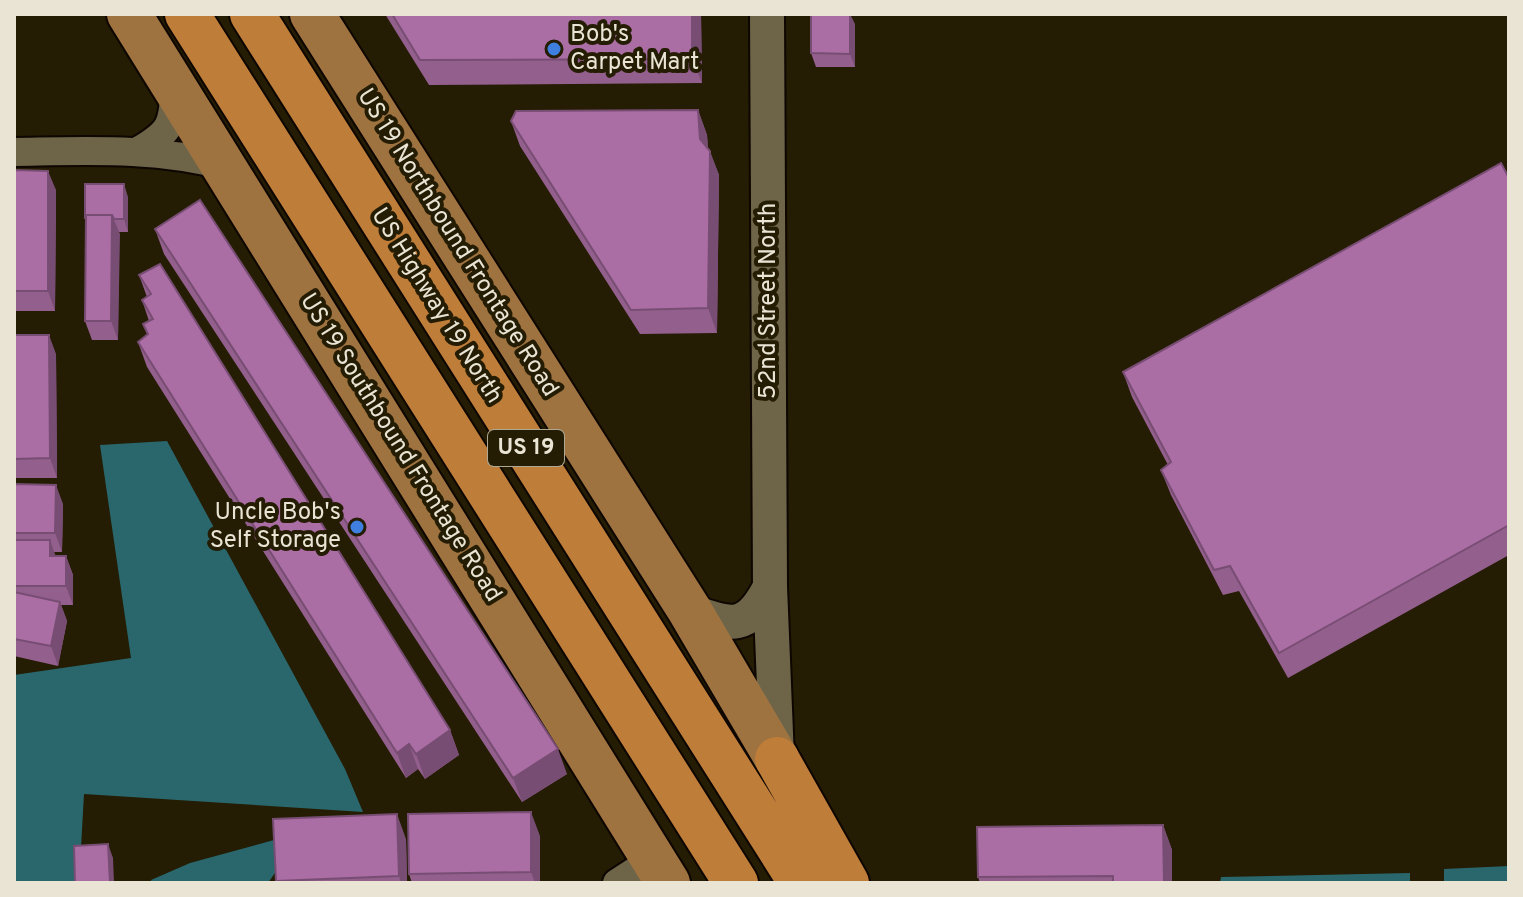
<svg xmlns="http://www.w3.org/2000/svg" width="1523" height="897" font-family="Overpass,sans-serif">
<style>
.water{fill:#29676d}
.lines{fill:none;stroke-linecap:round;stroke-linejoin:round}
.minor-casing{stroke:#0e0600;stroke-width:32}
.tertiary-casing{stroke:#0e0600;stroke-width:38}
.primary-casing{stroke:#0e0600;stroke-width:48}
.motorway-casing{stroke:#0e0600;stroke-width:48}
.minor{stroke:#6e6549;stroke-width:28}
.tertiary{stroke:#6e6549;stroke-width:34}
.primary{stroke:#9f7340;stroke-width:44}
.motorway{stroke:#bf7d3a;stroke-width:44}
.wall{fill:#935f8d}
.shaded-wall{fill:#784d73}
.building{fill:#ab6ea4;stroke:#784d73;stroke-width:2}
.shop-dot{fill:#3f7fe0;stroke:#241c03;stroke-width:3}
.labels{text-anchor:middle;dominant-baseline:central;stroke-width:8;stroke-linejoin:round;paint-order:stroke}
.shield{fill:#241c03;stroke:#aea895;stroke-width:2}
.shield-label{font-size:22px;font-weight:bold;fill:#e9e4d4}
.poi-label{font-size:24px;fill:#e9e4d4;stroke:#241c03;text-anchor:start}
.street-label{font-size:24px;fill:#e9e4d4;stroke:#241c03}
</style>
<rect width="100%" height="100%" fill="#241c03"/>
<path class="water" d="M167 441 345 769 363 812 84 794 79 883H14V675L131 658 100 445Z
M274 840 279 867 268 883H152L151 880 190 863Z
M1509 866V883H1444V869Z
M1410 873V883H1220L1221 877Z"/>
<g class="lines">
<defs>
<path id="minor" d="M138 151C171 132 173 125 175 87
M14 152C85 151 156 147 226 166
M617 883 654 859"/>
<path id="tertiary" d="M767 14 770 587 777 758
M690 611C733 626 747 631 770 587"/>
<path id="primary" d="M129 14 668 883
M312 14 690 611 777 759"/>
<path id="motorway" d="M187 14 736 883
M252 14 801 883
M777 759 847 883"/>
</defs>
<use href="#minor" class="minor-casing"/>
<use href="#tertiary" class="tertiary-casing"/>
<use href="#primary" class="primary-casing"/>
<use href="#motorway" class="motorway-casing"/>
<use href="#minor" class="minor"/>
<use href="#tertiary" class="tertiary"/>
<use href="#primary" class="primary"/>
<use href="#motorway" class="motorway"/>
</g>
<path class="wall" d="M385 14H701L702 83 429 85Z
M855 24V67H816L811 53Z
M698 110 707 135 708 148 719 175 717 333 640 334 520 146 511 121Z
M14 170 56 190 55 311H14Z
M1509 178V555L1288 678 1239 591 1223 595 1171 495 1161 470 1168 465 1132 397 1123 372Z
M128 197V232H119L118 340H92L85 321 86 221Z
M155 229 567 774 522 802 164 254Z
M139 275 450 730 459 755 425 779 418 769 406 778 147 367 138 342 147 334 143 324 149 321 142 300 147 297Z
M14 335 56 354 57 478H14Z
M14 484 63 504 62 552H54L55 556H66L73 575V605H61L67 621 58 666 14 656Z
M1163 825 1172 850V883H980L978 877Z
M540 836V883H412L409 874Z
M406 839 407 883H276V881Z"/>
<path class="shaded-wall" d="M692 14H701L702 83 692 59Z
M850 14 855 24V67L850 54Z
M698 110 707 135 709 164 700 139Z
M710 151 719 175 717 333 708 308Z
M48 171 56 190 55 311 48 291Z
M124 184 128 197V232L124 219Z
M112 215 120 234 118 340 111 321Z
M49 335 56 354 57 478 50 458Z
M56 485 63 504 62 552 55 533Z
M50 540 57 560 50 556Z
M66 556 73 575V605L66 586Z
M60 602 67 621 58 666 51 646Z
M450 730 459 755 425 779 416 754Z
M409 744 418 769 406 778 397 753Z
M558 749 567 774 522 802 513 778Z
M531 812 540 836V883H535L531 872Z
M397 814 406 839 407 883H401L399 876Z
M1163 825 1172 850V883H1164Z
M108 844 113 858 114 883H110Z"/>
<path class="building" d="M392 14H692V59L420 60Z
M811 14H850V54L811 53Z
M698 110 700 139 710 151 708 308 631 310 511 121 516 111Z
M1501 163 1509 178V525L1279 653 1230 566 1214 570 1161 470 1171 462 1123 372Z
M14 170 48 171V291H14Z
M85 184H124V219H114L112 215H86L85 219Z
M200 200 558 749 513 778 155 229Z
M86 215H112L111 321H85Z
M160 264 450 730 416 754 409 744 397 753 138 342 148 334 143 324 153 319 142 300 151 294 139 275Z
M14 335H49L50 458 14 459Z
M14 484 56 485 55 533H14Z
M14 540H50V556H66V586H14Z
M14 592 60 602 51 646 14 639Z
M531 812V872L409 874 408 814Z
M397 814 399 876 276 881 273 819Z
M1163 825 1164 883H1113V876L978 877 977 827Z
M108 844 110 883H75L74 846Z"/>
<g class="shop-dot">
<circle cx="554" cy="49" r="8"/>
<circle cx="357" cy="527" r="8"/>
</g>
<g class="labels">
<rect class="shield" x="488" y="430" width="76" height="36" rx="6"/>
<g class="shield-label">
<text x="526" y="448">US 19</text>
</g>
<g class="poi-label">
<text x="570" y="35">Bob's<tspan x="570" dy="28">Carpet Mart</tspan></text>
<text x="341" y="513" text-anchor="end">Uncle Bob's<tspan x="341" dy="28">Self Storage</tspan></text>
</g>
<g class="street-label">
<text transform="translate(457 243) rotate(58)">US 19 Northbound Frontage Road</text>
<text transform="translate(769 301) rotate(-90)">52nd Street North</text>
<text transform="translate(436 306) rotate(58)">US Highway 19 North</text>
<text transform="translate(400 448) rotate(58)">US 19 Southbound Frontage Road</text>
</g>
</g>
<rect width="1523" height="897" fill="none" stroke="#e9e4d4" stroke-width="32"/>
</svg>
